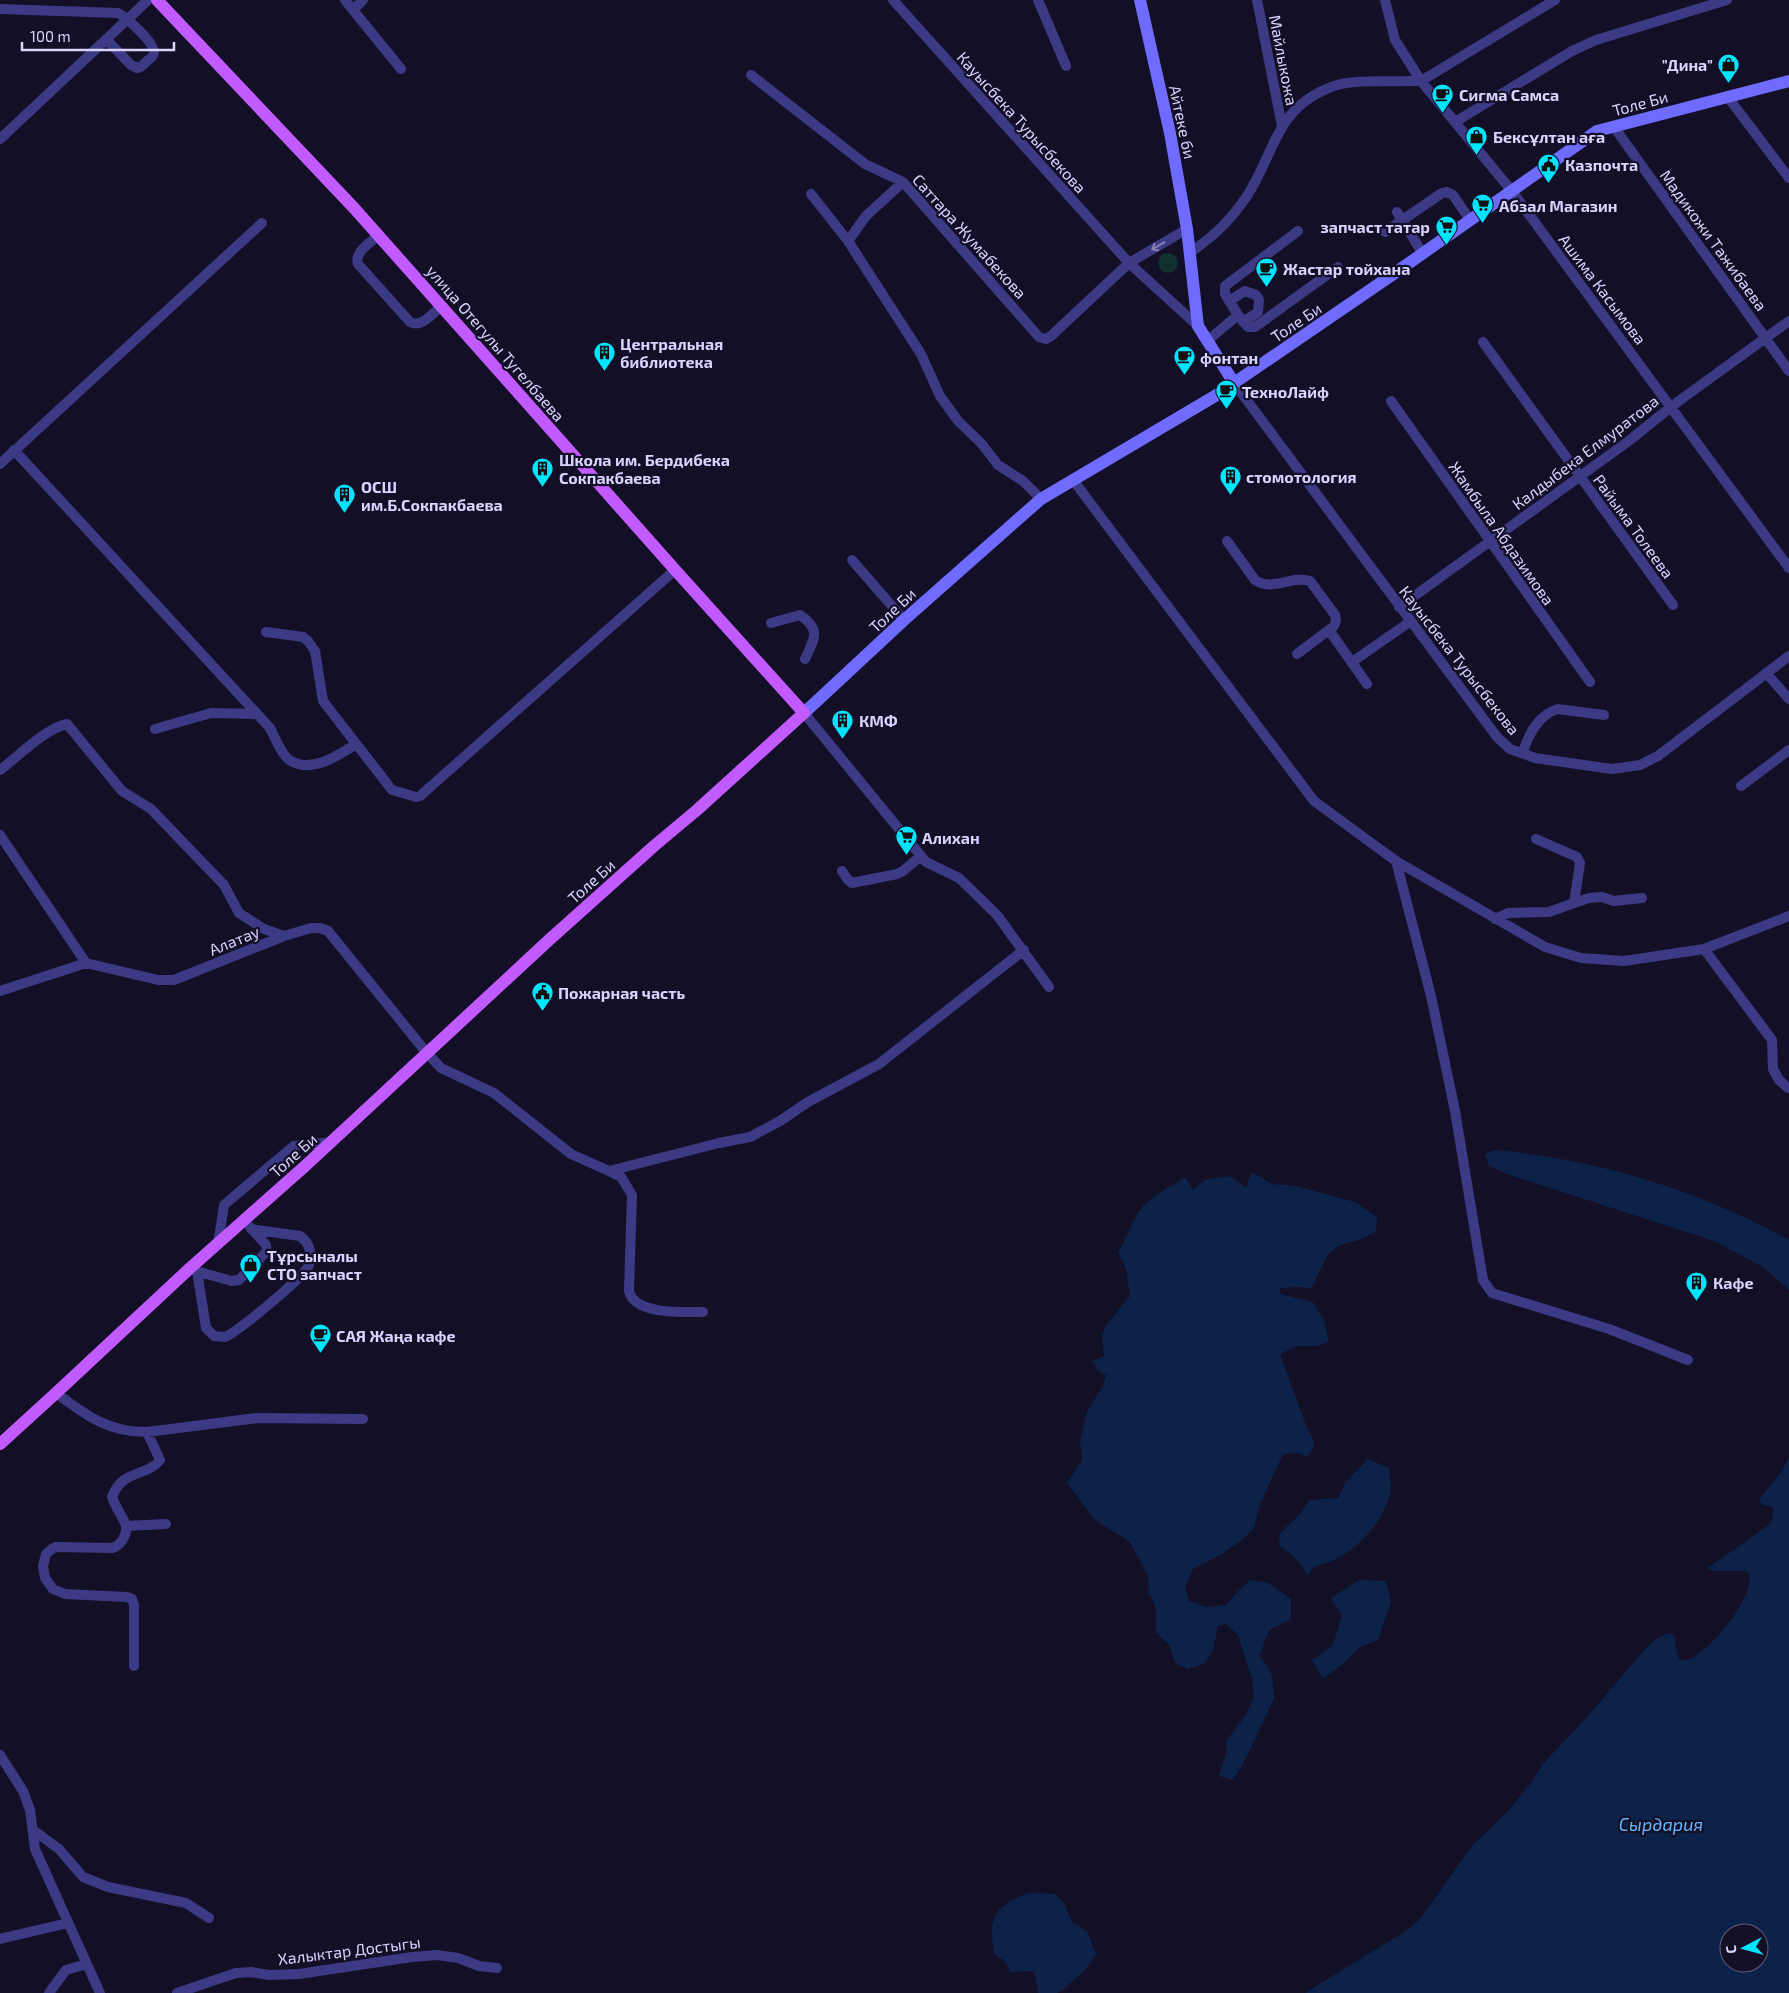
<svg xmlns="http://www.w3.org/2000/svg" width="1789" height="1993" font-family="'Exo 2',sans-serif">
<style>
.green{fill:#12302f}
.water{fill:#0c2248;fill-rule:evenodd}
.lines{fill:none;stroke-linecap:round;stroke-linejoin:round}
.street{stroke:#3d3a85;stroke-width:10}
.secondary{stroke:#6f6bff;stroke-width:12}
.primary{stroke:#c25bff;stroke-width:12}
.oneway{stroke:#837fbc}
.labels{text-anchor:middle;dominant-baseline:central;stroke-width:4.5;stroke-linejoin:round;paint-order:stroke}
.street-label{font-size:16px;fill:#d9d4ff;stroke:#130f26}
.poi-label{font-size:16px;font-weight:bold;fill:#d9d4ff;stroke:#130f26;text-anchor:start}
.water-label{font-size:18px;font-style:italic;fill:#62b6ff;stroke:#130f26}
</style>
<rect width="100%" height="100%" fill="#130f26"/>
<path class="green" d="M1158 263a10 10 0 1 1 20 0a10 10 0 1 1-20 0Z"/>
<path class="water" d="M1494 1150C1596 1159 1699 1190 1789 1240V1290L1763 1267 1714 1241 1507 1174 1489 1166 1485 1154Z
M1252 1172 1272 1184 1296 1186 1355 1202 1377 1217 1376 1231 1362 1239 1340 1245 1328 1254 1311 1289 1300 1287 1280 1288V1294L1313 1302 1324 1320 1329 1342 1317 1346H1297L1280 1354 1307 1428 1315 1443 1308 1457 1298 1453 1283 1454 1259 1507 1254 1528 1242 1540 1220 1555 1193 1569 1185 1587 1189 1601 1207 1607 1226 1605 1235 1594 1250 1580 1268 1583 1291 1599V1619L1269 1630 1260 1655 1272 1675 1274 1699 1245 1760 1233 1780 1219 1776 1227 1750 1226 1741 1246 1715 1254 1697 1252 1679 1238 1635 1226 1624 1218 1626 1213 1650 1204 1664 1188 1669 1175 1663 1169 1644 1156 1633V1609L1149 1592 1148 1576 1130 1542 1095 1520 1067 1483 1082 1460 1080 1440 1087 1411 1103 1386 1106 1375 1097 1370 1093 1361 1104 1356 1102 1335 1106 1325 1130 1296 1126 1269 1118 1252C1128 1237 1131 1220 1143 1206 1152 1196 1173 1185 1185 1177L1193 1190 1205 1180 1229 1176 1246 1187Z
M1789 1457V1993H1305L1409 1929 1421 1918 1471 1847 1508 1811 1532 1782 1542 1765 1586 1718 1647 1647C1655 1640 1661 1634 1671 1633L1674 1635C1676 1640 1676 1657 1681 1660 1697 1667 1760 1596 1748 1572L1744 1571H1713L1708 1568 1770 1524 1773 1516V1507L1761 1504 1759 1500 1783 1469ZM1729 1933H1759V1963H1729Z
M1368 1459 1389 1468C1389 1474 1391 1482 1391 1488 1388 1517 1359 1549 1332 1561 1318 1567 1318 1561 1307 1576 1301 1561 1292 1554 1279 1546L1280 1533 1300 1514 1310 1500 1338 1498 1345 1483Z
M1359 1580 1386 1581 1391 1602 1378 1640 1360 1647 1343 1664 1323 1679 1312 1660 1333 1645 1342 1616 1331 1598Z
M1029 1893 1055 1894 1064 1903 1072 1922 1087 1931 1096 1954 1086 1969 1065 1988 1057 1993H1038L1034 1971 1010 1972 1006 1962 994 1954C988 1916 994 1906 1029 1893Z"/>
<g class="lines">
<path class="street" d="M345 0 401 69
M893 0 1129 263 1198 326
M1038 0 1066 66
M1257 0 1282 126
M1385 0 1395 40 1421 81 1511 190 1789 568
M0 9 118 13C127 18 153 41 154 52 154 56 150 59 147 61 143 65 142 67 137 68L131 65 106 39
M353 10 363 0
M751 75 865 164 903 182 1039 337 1046 339 1051 336 1129 263 1187 229
M1421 81 1555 0
M1727 96 1789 178
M1455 122 1572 51 1596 40 1727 0
M1614 127 1789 371
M0 139 148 0
M811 194 848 241 921 354 940 396 958 421 981 443 998 465 1023 481 1041 499
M1397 212 1423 254
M1385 232 1442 193 1447 192 1453 195 1470 220
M379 235C370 243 354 252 358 264L410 322C422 328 432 314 441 306
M848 241 866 216 903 182
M1191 252C1215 235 1230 221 1247 196 1276 151 1275 107 1334 86 1352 79 1389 82 1410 81H1421
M1229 301 1245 291 1256 295 1259 300 1258 312 1243 322
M1238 315 1248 327H1255L1338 267
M1207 341 1238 315 1225 294V286L1298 231
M1483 342 1673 605
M1234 383 1497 737 1510 749 1535 758 1612 769 1640 765 1658 756 1789 656
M1391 401 1590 682
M14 450 270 728C275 737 280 752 288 759 309 775 338 756 356 744
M0 464 262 223
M1073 480 1314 801 1396 861 1545 947 1581 958 1624 961 1704 949 1789 916
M1227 541 1255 580C1271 592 1292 575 1310 581L1335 615 1336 621 1334 626 1297 654
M852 560 904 620
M1399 607 1557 493 1630 440 1672 406 1789 321
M771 623 800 615C822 630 814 639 805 659
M1329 630 1367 684
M266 632 303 637 308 641 315 651 323 701 392 790 416 797 420 796 675 570
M1352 662 1411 621
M1766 673 1789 699
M804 713 926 862 959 878 997 915 1049 987
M155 729 211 713 257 714
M1523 752C1528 735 1539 714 1558 709L1604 715
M0 770C19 756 44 729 67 724L122 791 151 809 224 885 239 913 264 929 284 936
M1741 786 1789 750
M0 835 86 963
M1396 861 1431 996 1455 1111 1483 1280 1492 1293 1609 1329 1688 1360
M842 871 848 880 852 883 897 874 903 871 921 856
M1574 903 1589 898 1602 897 1614 901 1642 898
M1495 919 1508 913 1549 912 1574 903 1580 863 1577 857 1536 839
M1704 949 1772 1040 1773 1069 1779 1080 1788 1088
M0 991 86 963 158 980H174L284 936 311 928H320L328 931 426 1052 441 1068 494 1093 571 1154 609 1171 719 1143 750 1137 780 1121 808 1102 879 1064 1024 950
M609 1171 621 1177 632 1195 629 1291C634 1315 684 1312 703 1312
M218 1244 224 1205 290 1149 294 1146 332 1142
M192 1270 232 1281 239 1280 267 1251 266 1245 250 1227
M197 1271 206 1328 214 1336 225 1337C240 1330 300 1280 308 1267 314 1256 309 1242 300 1236L251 1229
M56 1393C87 1416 108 1432 147 1432L257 1418 363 1419
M126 1526 166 1524
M134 1666V1605L132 1599 127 1597 65 1594 53 1589 45 1578 43 1566 46 1554 52 1549 56 1547 112 1548C121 1546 127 1535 126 1526 124 1518 115 1507 112 1497 122 1469 147 1477 160 1460L147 1432
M0 1755 23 1791 30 1810 35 1849 100 1993
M33 1830 59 1849 83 1877 108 1887 186 1903 209 1918
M0 1939 68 1923
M49 1993 66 1970 87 1964
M177 1993 236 1973 251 1972 269 1975 299 1974 412 1957 437 1955 458 1958 479 1966 497 1968"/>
<path class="secondary" d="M1140 0 1170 133 1187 229 1198 326 1234 383
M804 713 904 620 1041 499 1215 396 1392 275 1597 131 1789 81"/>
<path class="primary" d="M0 1444 56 1393 189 1269 304 1167 549 940 654 846 697 810 804 713 677 572 354 208 157 0"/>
</g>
<defs><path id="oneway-shaft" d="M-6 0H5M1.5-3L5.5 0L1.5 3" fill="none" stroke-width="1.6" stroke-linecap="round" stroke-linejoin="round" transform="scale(1.25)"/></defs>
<use class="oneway" href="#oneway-shaft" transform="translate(1158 246) rotate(149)"/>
<defs>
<symbol id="shop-pin" viewBox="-11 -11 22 30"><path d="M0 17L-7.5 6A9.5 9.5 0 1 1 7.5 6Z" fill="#00e5ff" stroke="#130f26"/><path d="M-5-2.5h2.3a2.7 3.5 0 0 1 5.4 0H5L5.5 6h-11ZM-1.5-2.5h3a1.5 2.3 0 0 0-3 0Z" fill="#111"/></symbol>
<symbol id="cafe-pin" viewBox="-11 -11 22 30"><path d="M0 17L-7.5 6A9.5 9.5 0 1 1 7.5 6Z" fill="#00e5ff" stroke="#130f26"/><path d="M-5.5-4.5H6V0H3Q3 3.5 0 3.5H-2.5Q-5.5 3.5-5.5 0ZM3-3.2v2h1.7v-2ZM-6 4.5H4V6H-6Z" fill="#111"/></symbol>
<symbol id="civic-pin" viewBox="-11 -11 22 30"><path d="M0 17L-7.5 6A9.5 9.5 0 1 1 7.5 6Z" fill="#00e5ff" stroke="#130f26"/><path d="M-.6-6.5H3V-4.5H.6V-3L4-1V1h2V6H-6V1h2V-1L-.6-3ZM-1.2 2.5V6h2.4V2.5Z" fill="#111"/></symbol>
<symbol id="supermarket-pin" viewBox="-11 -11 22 30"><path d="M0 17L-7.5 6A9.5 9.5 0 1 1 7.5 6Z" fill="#00e5ff" stroke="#130f26"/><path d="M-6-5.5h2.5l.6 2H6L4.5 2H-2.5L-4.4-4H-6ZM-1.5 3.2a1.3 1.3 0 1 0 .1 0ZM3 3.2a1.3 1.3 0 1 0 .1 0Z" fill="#111"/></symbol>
<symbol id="building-pin" viewBox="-11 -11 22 30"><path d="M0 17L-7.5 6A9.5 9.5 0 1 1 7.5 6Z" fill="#00e5ff" stroke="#130f26"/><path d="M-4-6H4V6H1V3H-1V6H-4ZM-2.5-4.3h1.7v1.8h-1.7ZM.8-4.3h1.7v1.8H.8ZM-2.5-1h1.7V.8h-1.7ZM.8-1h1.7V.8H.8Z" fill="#111"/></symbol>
</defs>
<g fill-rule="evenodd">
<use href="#shop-pin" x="1716" y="52" width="25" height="34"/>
<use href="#cafe-pin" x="1430" y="82" width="25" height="34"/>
<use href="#shop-pin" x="1464" y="124" width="25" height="34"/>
<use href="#civic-pin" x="1536" y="152" width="25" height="34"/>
<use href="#supermarket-pin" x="1470" y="192" width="25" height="34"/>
<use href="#supermarket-pin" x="1434" y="214" width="25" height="34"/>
<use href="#cafe-pin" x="1254" y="256" width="25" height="34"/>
<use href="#building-pin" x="592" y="340" width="25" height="34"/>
<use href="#cafe-pin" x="1172" y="344" width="25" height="34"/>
<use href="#cafe-pin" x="1214" y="378" width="25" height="34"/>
<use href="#building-pin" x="530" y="456" width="25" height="34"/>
<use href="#building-pin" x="1218" y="464" width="25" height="34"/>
<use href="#building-pin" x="332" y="482" width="25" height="34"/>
<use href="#building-pin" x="830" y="708" width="25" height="34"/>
<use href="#supermarket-pin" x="894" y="824" width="25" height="34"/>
<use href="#civic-pin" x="530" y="980" width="25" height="34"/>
<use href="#shop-pin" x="238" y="1252" width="25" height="34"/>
<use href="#building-pin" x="1684" y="1270" width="25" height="34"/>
<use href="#cafe-pin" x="308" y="1322" width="25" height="34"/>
</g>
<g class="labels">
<g class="street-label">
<text transform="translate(1284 60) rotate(79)">Майлыкожа</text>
<text transform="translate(1640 103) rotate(-15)">Толе Би</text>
<text transform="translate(1022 122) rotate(48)">Кауысбека Турысбекова</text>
<text transform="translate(1183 122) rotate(78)">Айтеке би</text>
<text transform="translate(970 236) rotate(48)">Саттара Жумабекова</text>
<text transform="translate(1714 240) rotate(54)">Мадикожи Тажибаева</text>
<text transform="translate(1603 289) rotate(53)">Ашима Касымова</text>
<text transform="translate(1296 322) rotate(-34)">Толе Би</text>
<text transform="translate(496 343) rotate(49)">улица Отегулы Тугелбаева</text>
<text transform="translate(1585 452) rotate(-37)">Калдыбека Елмуратова</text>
<text transform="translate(1634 526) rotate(54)">Райыма Толеева</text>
<text transform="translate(1502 533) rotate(55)">Жамбыла Абдазимова</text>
<text transform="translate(892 610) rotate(-43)">Толе Би</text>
<text transform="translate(1460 660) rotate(52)">Кауысбека Турысбекова</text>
<text transform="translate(591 881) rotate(-42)">Толе Би</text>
<text transform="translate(234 940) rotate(-22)">Алатау</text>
<text transform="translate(293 1155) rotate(-42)">Толе Би</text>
<text transform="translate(349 1950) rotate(-7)">Халыктар Достыгы</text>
</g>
<g class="poi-label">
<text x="1713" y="64" text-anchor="end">"Дина"</text>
<text x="1459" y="94">Сигма Самса</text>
<text x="1493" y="136">Бексұлтан аға</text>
<text x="1565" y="164">Казпочта</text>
<text x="1499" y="205">Абзал Магазин</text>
<text x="1430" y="226" text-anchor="end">запчаст татар</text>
<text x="1283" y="268">Жастар тойхана</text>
<text x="620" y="343">Центральная<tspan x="620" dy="18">библиотека</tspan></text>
<text x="1200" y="357">фонтан</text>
<text x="1242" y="391">ТехноЛайф</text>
<text x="559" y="459">Школа им. Бердибека<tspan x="559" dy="18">Сокпакбаева</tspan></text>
<text x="1246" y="476">стомотология</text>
<text x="361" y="486">ОСШ<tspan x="361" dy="18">им.Б.Сокпакбаева</tspan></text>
<text x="859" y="720">КМФ</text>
<text x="922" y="837">Алихан</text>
<text x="558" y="992">Пожарная часть</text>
<text x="267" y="1255">Тұрсыналы<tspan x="267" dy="18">СТО запчаст</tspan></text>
<text x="1713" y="1282">Кафе</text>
<text x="336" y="1335">САЯ Жаңа кафе</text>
</g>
<g class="water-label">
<text x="1661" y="1824">Сырдария</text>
</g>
</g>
<g transform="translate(1744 1948) rotate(264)"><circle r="24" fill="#130f26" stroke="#625e7d"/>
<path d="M0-4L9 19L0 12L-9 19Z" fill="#00e5ff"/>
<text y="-8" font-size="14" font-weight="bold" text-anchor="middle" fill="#d9d4ff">С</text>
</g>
<path d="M22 42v8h152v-8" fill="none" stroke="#d9d4ff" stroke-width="2.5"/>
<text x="30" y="42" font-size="15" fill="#d9d4ff" stroke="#130f26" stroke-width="4" paint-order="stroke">100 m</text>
</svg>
